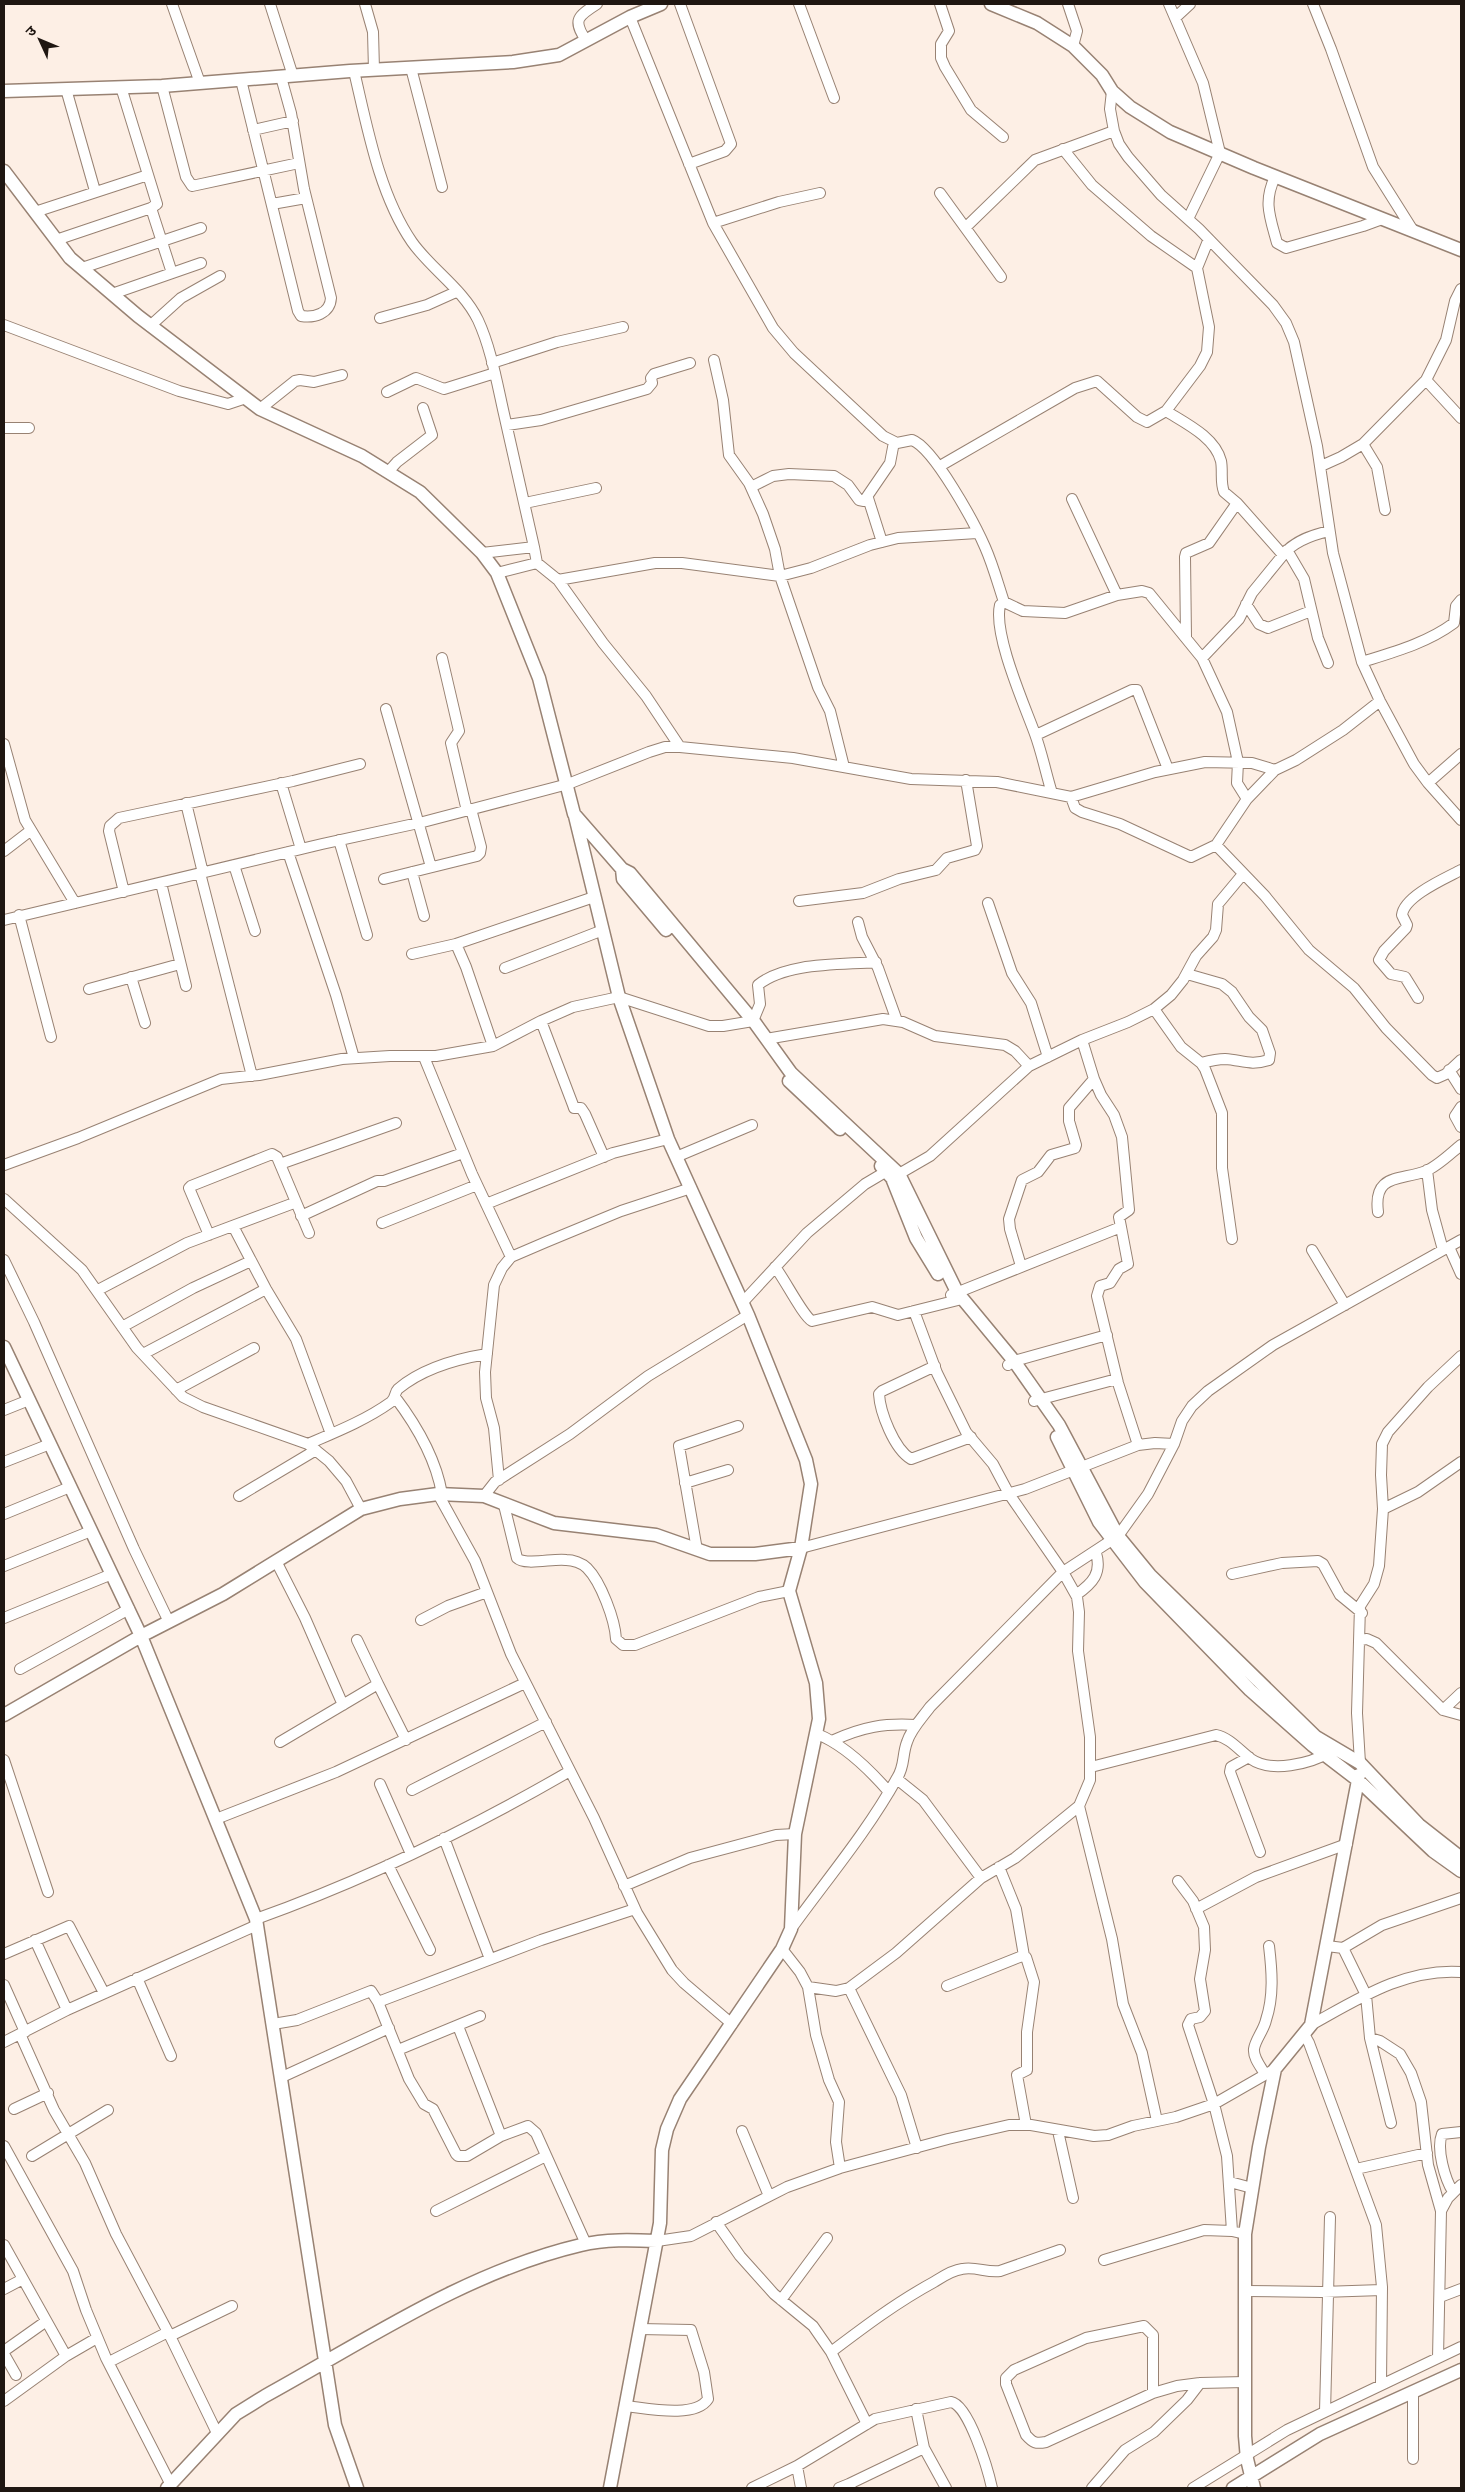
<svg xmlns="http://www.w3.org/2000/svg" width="1465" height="2492" font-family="'IBM Plex Sans','Noto Sans Devanagari',sans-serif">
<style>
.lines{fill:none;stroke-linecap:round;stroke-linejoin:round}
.minor-casing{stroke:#988273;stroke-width:12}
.tertiary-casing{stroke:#988273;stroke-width:15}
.minor{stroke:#fff;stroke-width:10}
.tertiary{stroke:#fff;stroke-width:12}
</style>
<rect width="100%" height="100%" fill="#fdefe5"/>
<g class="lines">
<defs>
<path id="minor" d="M172 4 200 83
M270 4 293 76
M365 4 373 32 374 70
M680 4 731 144 725 151 689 164
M799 4 834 98
M940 4 949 31 941 44V58L945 67 971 110 1003 137
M1068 4 1077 31 1073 46
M1169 4 1203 83 1220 153 1188 219
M1313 4 1331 49 1373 167 1412 229
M630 17 713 223 773 328 794 353 883 436 897 443 912 440C934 448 975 524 985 547 993 565 998 584 1004 602L1023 611 1065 613 1117 595
M1176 17 1190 4
M586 40C572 20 578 16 597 4
M411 68 442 187
M354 71C367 126 379 194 412 242 431 269 463 289 478 320 491 348 497 383 504 414 514 458 524 502 534 547L482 553
M241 80 298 311 301 316C314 318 330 314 331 298L304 189 291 113 281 77
M162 86 186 177 192 186 299 163
M66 89 95 191
M1112 91 1110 109 1114 131 1119 144 1128 157 1161 195 1199 229 1273 305 1286 323 1294 342 1317 446 1333 553 1362 662 1380 701 1414 764 1428 783 1461 820
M253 130 293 121
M1063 149 1092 185 1151 236 1197 268
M1275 177C1263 202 1270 217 1277 243L1286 248 1363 226 1382 219
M940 193 1001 277
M272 204 306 198
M151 208 172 273
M35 212 148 175
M713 223 779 202 820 193
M966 227 1035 160 1114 131
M56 240 151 208 157 204 121 87
M82 268 201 228
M112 294 201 263
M380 318 427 305 456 292
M4 325 179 391 228 404 246 398
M150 326 181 298 220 276
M714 360 723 400 729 455 749 483 763 514 775 549 780 576 818 687 830 711 844 767
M492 363 557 342 623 327
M1426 380 1461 418
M387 392 416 378 444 389 495 373
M260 409 295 381 300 380 314 382 342 375
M1166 411C1185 423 1215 437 1221 461 1223 471 1220 482 1224 492L1237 503 1283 555C1294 541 1312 535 1329 531
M507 425 541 420 647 389 652 383 651 378 654 374 690 363
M4 428H29
M1363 444 1377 467 1385 510
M940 466 1075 388 1097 381 1137 417 1147 422 1166 411 1200 366 1207 352 1209 327 1197 268 1208 241
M1321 466 1341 457 1363 444 1426 380 1446 340 1455 301 1461 289
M388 472 397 462 432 435 423 408
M751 487 773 476 789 474 834 476 848 485 859 500 864 501 890 463 894 442
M868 498 882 542
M1072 499 1117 595 1142 591 1149 593 1202 658 1227 712 1238 762 1237 783 1247 799
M525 503 596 488
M534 547 537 563 558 580 603 643 646 696 680 747
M1287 550 1304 579 1318 638 1328 663
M497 573 537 563
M558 580 655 563H682L780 576 811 568 870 545 898 538 977 533
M1004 602 1000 605C993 634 1024 704 1035 734 1042 753 1046 774 1052 793
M1246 604 1259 624 1268 628 1311 611
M1186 637 1185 557 1186 553 1209 543 1237 503
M442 658 459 731 451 743 467 811
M1202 658 1239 619 1252 593 1283 555
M1362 662C1394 652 1427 643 1454 623L1456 606 1461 600
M386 709 431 867
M1036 735 1132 690H1137L1168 769
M4 744 25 820 75 903
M281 783 301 849
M1428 783 1461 754
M1071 797 1075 808 1082 812 1120 824 1191 857 1216 845 1265 896 1309 950 1354 988 1386 1028 1432 1075 1437 1078 1446 1074 1461 1060
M186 803 203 873
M339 840 367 935
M1216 845 1247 799 1275 770 1296 760 1343 730 1380 701
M4 851 30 831
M288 852 336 995 354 1058
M234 865 255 931
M412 872 424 916
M200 873 252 1076
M384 879 477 856 480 853 481 847 471 809
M161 883 186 986
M124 892 109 831 110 826 119 818 293 781 360 764
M799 901 863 893 899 879 936 870 947 858 975 850 977 846 966 780
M988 903 1012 973 1031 1003 1048 1057
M19 915 51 1037
M4 920 322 844 423 822 568 784 649 752 665 747H680L793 758 911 779 997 782 1071 797 1155 772 1205 762 1252 763 1275 770
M858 922 862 937 878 968 897 1021
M456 944 594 897
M412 954 456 944 466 967 493 1046
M505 968 603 930
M1187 974 1222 984 1232 992 1249 1017 1262 1030 1270 1053 1269 1060C1250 1066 1242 1060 1225 1059 1217 1059 1209 1061 1201 1063
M131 977 145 1023
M89 989 180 964
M1418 998 1405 977 1391 974 1379 960 1384 951 1406 928 1407 925 1402 915C1404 896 1446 878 1461 870
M1154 1009 1181 1047 1201 1063 1205 1069 1222 1113V1168L1232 1239
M541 1021 573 1105 574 1108H581L585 1114 604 1157
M766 1039 883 1019 903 1022 935 1036 1005 1045 1015 1051 1029 1066 1082 1040 1128 1022 1154 1009 1171 995 1183 980 1196 956 1213 937 1216 930 1218 904 1243 874
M1082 1040 1094 1079 1101 1095 1114 1115 1122 1137 1129 1210 1119 1217 1121 1227
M424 1057 472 1174 511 1257
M1449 1070 1461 1089
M1461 1107 1455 1116 1461 1127
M676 1157 752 1125
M280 1164 396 1123
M4 1165 78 1138 221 1079 259 1075 342 1059 390 1056H436L493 1046 541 1021 573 1007 619 997 709 1026H723L753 1021 760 1004 758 985C786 962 841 965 876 962
M1427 1170 1432 1210 1443 1250
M892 1178 930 1156 1029 1066
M4 1199 82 1270 137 1348 183 1397 203 1407 308 1444 329 1461 346 1481 361 1509
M486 1204 613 1153 668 1139
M1378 1212C1373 1173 1400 1181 1426 1171 1438 1166 1451 1153 1461 1145
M301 1216 377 1181H384L463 1153
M382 1223 477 1185
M233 1226 266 1289 296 1339 331 1434
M209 1235 189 1188 191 1186 272 1154 277 1157 309 1233
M1449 1247 1461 1274
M1312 1250 1345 1305
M4 1260 34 1322 134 1549 169 1622
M1021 1266 1010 1229 1009 1219 1022 1180 1038 1172 1051 1155 1075 1148 1076 1145 1069 1121V1108L1094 1079
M775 1267C784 1278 803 1316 812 1321L872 1307 898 1315 962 1299
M98 1290 187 1243 294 1203
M951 1295 1121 1227 1128 1264 1119 1269 1110 1283 1100 1286 1097 1296 1118 1383 1138 1445
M743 1302 807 1233 865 1184 892 1168
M122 1327 193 1288 251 1261
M143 1354 266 1289
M1008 1365 1014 1361 1107 1335
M935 1366 882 1391 879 1394C880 1412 894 1449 911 1459L971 1437
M176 1390 254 1348
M395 1397C417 1426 436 1459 442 1494
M1034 1401 1117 1379
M4 1410 29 1400
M308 1444C336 1432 366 1420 391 1402 396 1398 394 1393 398 1389 423 1368 456 1359 487 1354
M4 1462 50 1444
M499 1480 494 1428 486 1398 485 1372 494 1285 502 1268 511 1257 546 1242 621 1211 691 1188
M685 1483 728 1470
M438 1494 475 1561 511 1654 594 1818 637 1913 672 1970 684 1983 732 2024
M239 1496 316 1450
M484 1496 495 1482 570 1434 648 1376 748 1315
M504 1505 517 1558C525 1566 554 1558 566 1560 573 1560 582 1563 587 1568 601 1582 615 1620 616 1639L623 1645H635L759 1597 789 1591
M1383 1509 1418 1492 1461 1462
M4 1514 70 1487
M801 1548 1025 1489 1138 1445 1155 1443 1174 1444
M697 1550 679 1446 738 1426
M276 1561 305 1618 343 1705
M4 1566 91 1531
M1232 1574 1282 1563 1318 1561 1323 1564 1340 1595 1362 1613
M1076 1595C1093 1583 1102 1573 1096 1553
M4 1618 112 1574
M421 1620 448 1606 487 1592
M357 1640 378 1684
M1360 1640 1367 1639 1376 1643 1443 1710 1461 1715
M20 1669 129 1609
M1443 1710 1461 1693
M817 1734C845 1745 869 1769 889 1792
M834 1740C863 1727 884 1723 916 1725
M280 1742 378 1684 406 1740
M1249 1757 1231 1767 1230 1772 1260 1852
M4 1760 48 1892
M1360 1763 1357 1713 1360 1606 1374 1584 1379 1566 1383 1509 1381 1475 1382 1444 1388 1432 1428 1387 1461 1356
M1091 1767 1216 1735C1230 1738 1240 1751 1251 1759 1271 1773 1310 1764 1330 1752
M897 1779 923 1800 981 1878
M380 1784 411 1854
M412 1790 546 1722
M1079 1806 1112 1939 1123 2004 1142 2053 1157 2121
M216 1819 336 1772 525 1683
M444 1838 490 1959
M388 1865 430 1950
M999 1867 1016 1909 1024 1956
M1178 1881 1193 1901 1204 1927 1205 1950 1200 1979 1205 2011 1200 2017 1191 2019 1188 2025 1214 2104 1227 2156 1232 2231 1245 2234
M624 1886 690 1858 776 1835 795 1834
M1196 1909 1256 1877 1347 1844
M256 1919C365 1880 470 1829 570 1771
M791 1929C827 1879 867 1832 897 1778 905 1766 902 1755 907 1742 911 1729 922 1718 930 1707L1063 1572 1118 1536 1148 1494 1174 1444 1182 1421 1192 1406 1208 1391 1273 1345 1461 1240
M35 1940 67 2010
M1327 1946 1343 1948 1366 1995 1370 2038 1380 2041 1400 2054 1411 2073 1421 2102 1428 2165 1441 2211 1438 2358
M1343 1948 1382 1925 1461 1898
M782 1949 800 1972 808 1987 816 2035 829 2080 839 2102 836 2142 840 2168
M4 1954 69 1926 104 1993
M137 1978 171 2056
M4 1985 25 2032
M947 1986 1022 1956 1026 1957 1034 1982 1027 2032V2070L1017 2075 1026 2125
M808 1987 836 1991 849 1988 896 1953 981 1878 1015 1858 1079 1806 1090 1780V1737L1078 1651 1079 1612 1077 1597 1063 1572 1009 1494 993 1464 966 1432 937 1373 914 1311
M849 1988 901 2095 917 2148
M378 2002 541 1940 635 1909
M273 2024 297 2020 371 1991 378 2002 409 2079 424 2104 433 2109 456 2154 458 2156H467L501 2136 528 2126 536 2133 586 2244
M1311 2025C1358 1999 1405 1968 1461 1972
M458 2026 501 2136
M20 2034 54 2110 85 2163 116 2234 170 2336 217 2433
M1304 2034 1309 2043 1376 2225 1382 2287 1381 2383
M1370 2038 1391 2123
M4 2042 67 2010 257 1925
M398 2050 480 2016
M1265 2074C1261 2067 1253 2058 1254 2049 1255 2040 1264 2030 1266 2020 1274 1996 1272 1971 1269 1946
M282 2077 389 2028
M14 2109 48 2093
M742 2131 769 2196
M1058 2131 1073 2198
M4 2146 73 2271 86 2310 106 2358 171 2485
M32 2156 108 2110
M1356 2169 1427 2153
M1230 2182 1252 2188
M1453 2192C1445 2179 1436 2149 1442 2134L1461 2132
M436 2211 546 2156
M1441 2211 1448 2198 1461 2185
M716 2222 740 2256 774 2294 813 2326 831 2352 867 2424
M657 2241 691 2236 787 2187 840 2168 948 2139 1009 2125H1031L1094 2136 1108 2135 1133 2126 1176 2117 1214 2104 1275 2069
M4 2245 66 2356
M1104 2260 1204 2230 1232 2231
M4 2289 23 2279
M1246 2291 1322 2292 1382 2290
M1440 2297 1461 2289
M781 2300 827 2238
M170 2336 232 2306
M4 2351 45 2322
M831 2352C864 2327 897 2302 934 2282 942 2277 952 2270 962 2269 975 2266 987 2273 1000 2271L1060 2250
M4 2354 16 2375
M109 2362 168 2332
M1153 2393V2335L1144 2326 1086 2338 1014 2370 1006 2378V2384L1026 2435C1033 2443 1036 2444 1046 2442L1153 2393 1177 2386 1200 2383 1245 2382
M4 2401 66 2356 97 2338
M625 2406C646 2408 695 2419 708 2399L704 2372 691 2330 640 2329
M916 2409 924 2448 946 2488
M1325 2412 1330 2217
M1413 2459V2392
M797 2466 801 2488
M752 2488 797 2466 875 2419 951 2402C969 2405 988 2470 992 2488
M839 2488 849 2484
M851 2488 849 2484 924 2448
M1092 2488 1125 2450 1154 2432 1187 2400 1200 2383
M1193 2488 1287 2430 1461 2347"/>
<path id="tertiary" d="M991 4 1037 23 1073 46 1102 75 1112 91 1130 107 1170 132 1254 168 1461 250
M4 91 162 86 350 71 513 62 559 55 630 17 661 4
M4 171 70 258 138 316 260 409 362 456 420 492 482 553 497 573 539 678 574 814 622 869 630 873 755 1023 791 1073 899 1174 957 1292 1014 1361 1059 1425 1118 1536 1150 1575 1316 1737 1360 1763 1419 1825 1461 1858
M575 816 619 997 668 1139 748 1315 806 1460 811 1484 801 1548 789 1591 816 1683 819 1719 795 1834 791 1929 782 1949 680 2099 667 2129 662 2150 660 2223 610 2488
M622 869 623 879 666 930
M789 1081 840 1129
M881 1166 892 1178 916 1238 938 1274
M4 1347 141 1636 256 1919 335 2425 357 2488
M1057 1437 1099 1522 1145 1582 1250 1690 1312 1745 1359 1781 1433 1851 1461 1871
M4 1715 141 1636 223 1594 361 1509 400 1499 438 1494 484 1496 554 1523 656 1535 710 1554H755L801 1548
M167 2488 236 2414 265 2396C367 2340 466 2272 581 2245 605 2239 632 2240 657 2241
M1233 2488 1320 2434 1461 2370
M1254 2488 1247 2459 1245 2436V2234L1259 2147 1275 2069 1311 2025 1359 1775"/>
</defs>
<use href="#minor" class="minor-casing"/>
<use href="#tertiary" class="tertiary-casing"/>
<use href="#minor" class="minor"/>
<use href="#tertiary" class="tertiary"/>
</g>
<rect width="1465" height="2492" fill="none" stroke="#1f1611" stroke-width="10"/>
<g transform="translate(40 40) rotate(314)" stroke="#fdefe5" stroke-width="4" paint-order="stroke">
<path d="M0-4L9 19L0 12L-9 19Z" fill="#1f1611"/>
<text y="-8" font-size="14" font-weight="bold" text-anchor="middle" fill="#1f1611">उ</text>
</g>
</svg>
